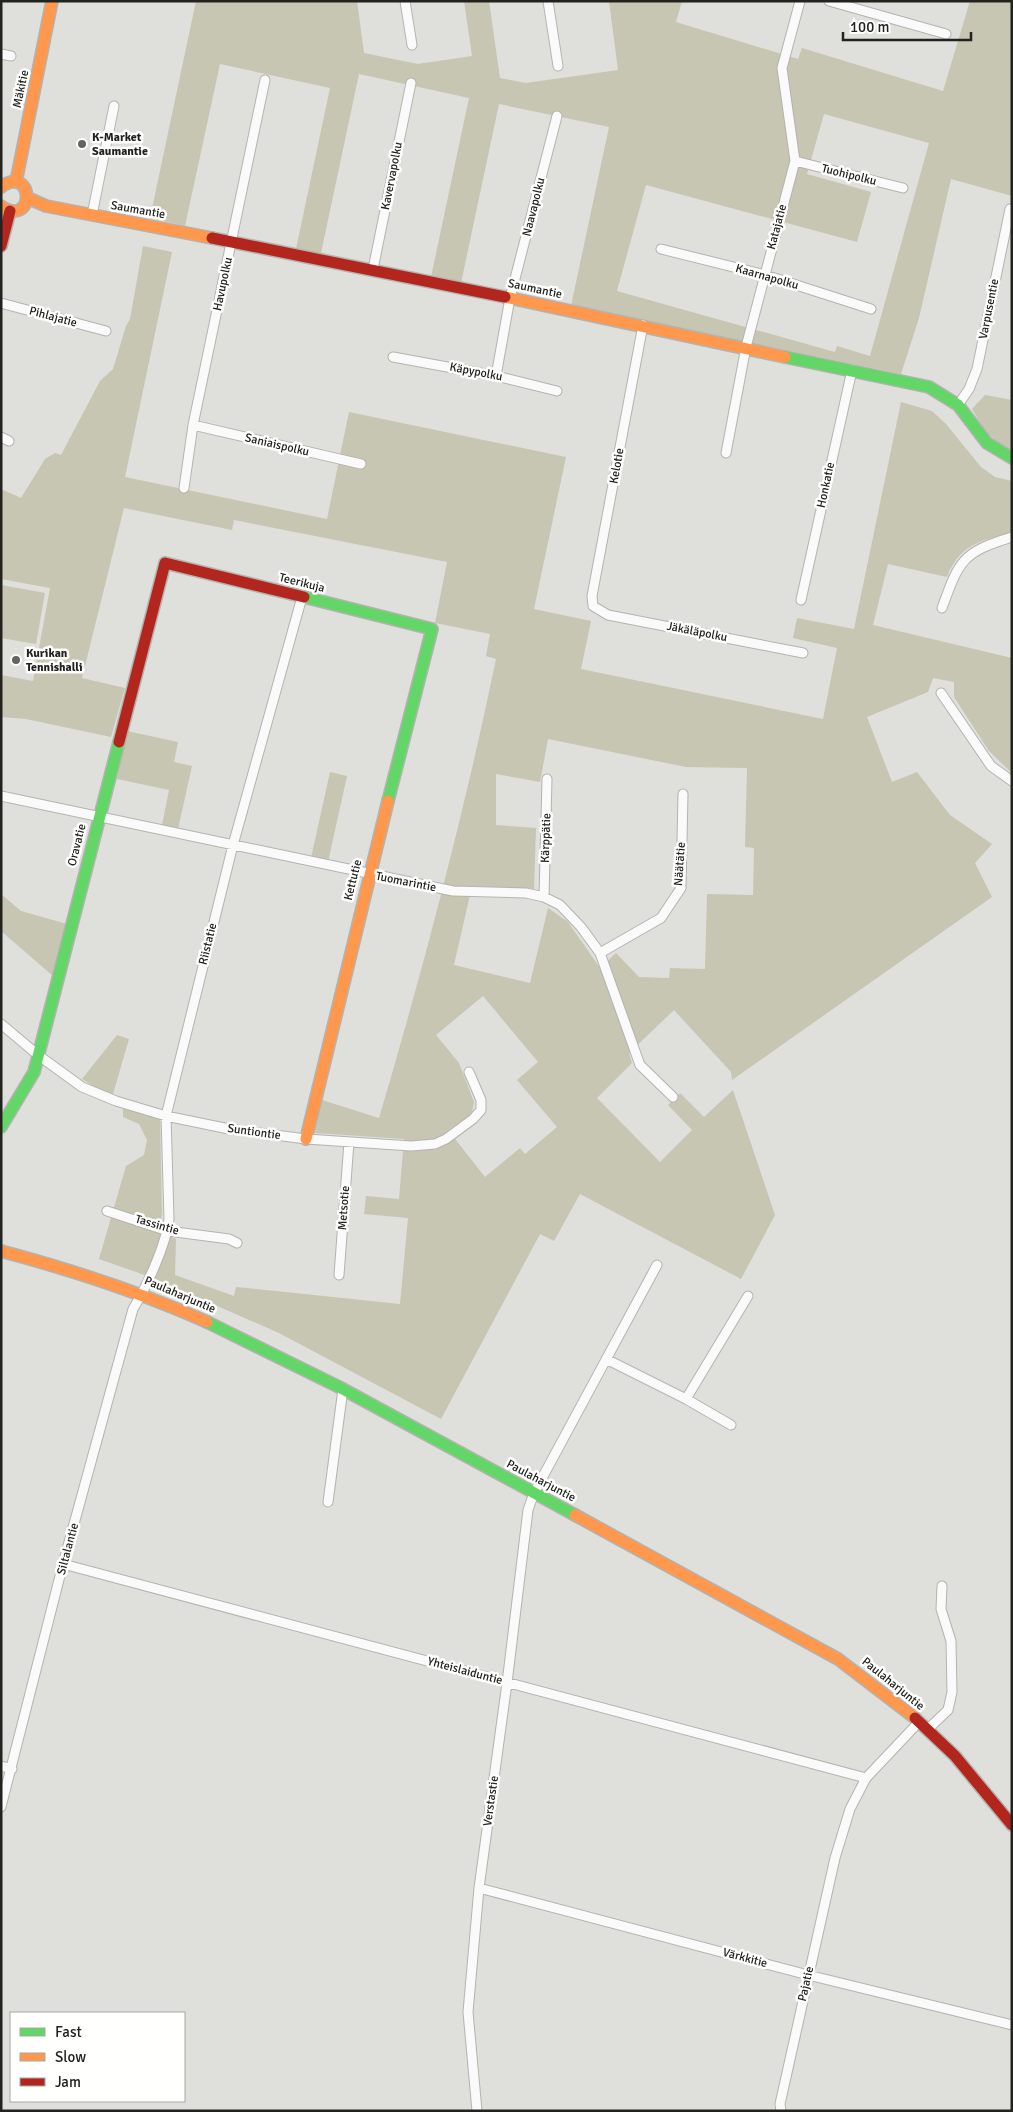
<svg xmlns="http://www.w3.org/2000/svg" width="1013" height="2112" font-family="Signika,sans-serif">
<style>
.green{fill:#c7c6b2;fill-rule:evenodd}
.lines{fill:none;stroke-linecap:round;stroke-linejoin:round}
.street-casing{stroke:#b3b3b0;stroke-width:11}
.fast-casing{stroke:#b3b3b0;stroke-width:14}
.slow-casing{stroke:#b3b3b0;stroke-width:14}
.jam-casing{stroke:#b3b3b0;stroke-width:14}
.street{stroke:#fafafa;stroke-width:9}
.fast{stroke:#63d668;stroke-width:11}
.slow{stroke:#ff974d;stroke-width:11}
.jam{stroke:#b3261e;stroke-width:11}
.poi-dot{fill:#646461;stroke:#fffffe;stroke-width:2}
.labels{text-anchor:middle;dominant-baseline:central;stroke-width:5;stroke-linejoin:round;paint-order:stroke}
.street-label{font-size:12px;fill:#22221f;stroke:#fffffe}
.poi-label{font-size:12px;font-weight:bold;fill:#22221f;stroke:#fffffe;text-anchor:start}
</style>
<rect width="100%" height="100%" fill="#dfdfdb"/>
<path class="green" d="M196 1H357L364 53 418 64 472 56 464 1H489L500 78 526 83 618 70 609 1H682L676 22 798 59 802 48 943 91 970 1H1012V196L951 179 919 318 901 374 571 306 609 127 499 104 461 283 431 277 469 98 359 74 321 253 296 249 330 88 220 64 185 226 150 218ZM824 114 929 143 870 356 837 346 835 352 617 291 646 185 857 242 871 192 807 174Z
M143 246 172 252 125 477 327 519 349 412 566 457 534 609 591 621 581 669 823 719 837 648 793 638 797 618 854 629 901 402 932 411 946 424 981 467 995 477 1012 481V533C981 540 959 545 947 577L888 564 873 625 1012 658V773L989 751 954 697V682L933 678 928 692 867 717 892 782 917 772 950 815 992 844 975 863 992 897 732 1080 731 1072 674 1010 629 1053 632 1063 597 1098 660 1162 692 1130 668 1105 680 1093 704 1117 733 1090 775 1215 741 1279 580 1194 554 1241 540 1234 441 1419 279 1333 156 1279 99 1259 126 1166 144 1155 147 1140 139 1124 123 1117V1107L160 1118 162 1214 159 1231 176 1239 175 1275 234 1296 236 1287 400 1304 408 1218 364 1214 366 1196 399 1199 404 1139 315 1133 322 1100 379 1118C424 966 464 814 496 659L486 656 490 634 435 623 447 562 234 520 232 530 124 508 82 678 125 688 111 737 26 719 1 717V675L33 681 50 588 1 579V489L21 498 45 459 55 453 61 455 100 381 113 369 126 326 130 319ZM548 739 686 767 747 768 745 847 754 848 753 895 707 894 705 969 670 968 669 978 639 977 616 953 600 968 568 922 548 908 530 983 454 965 472 886 534 889 536 828 496 825V774L540 782ZM483 996 538 1062 517 1080 557 1127 525 1154 520 1148 485 1177 448 1130 465 1119 472 1112 474 1102 459 1063 436 1035Z
M985 395 1012 400V451C992 442 982 427 972 409Z
M1 585 45 593 36 644 1 638Z
M127 731 178 742 174 762 192 766 178 829 162 825 169 790 117 779Z
M330 772 347 776 328 862 311 858Z
M1 894 21 911 67 924 53 976 1 931Z
M117 1035 129 1039 113 1094 98 1089 82 1079Z"/>
<g class="lines">
<defs>
<path id="street" d="M405 1 412 45
M548 1 558 66
M829 1 946 34
M1 54 11 56
M795 161 903 188
M92 215 114 106
M661 249 765 275 871 309
M373 269 411 83
M1 303 106 331
M643 325 592 596 593 606 608 615 803 653
M393 357 496 376 557 391
M496 376 510 298 557 116
M958 405 969 389 977 369 1010 209
M193 425 361 464
M1 437 9 441
M726 453 746 347 795 161 782 68 800 1
M184 488 193 425 265 80
M801 600 852 370
M942 608C959 561 962 552 1012 537
M941 693 991 766 1012 781
M1 796 453 891 526 893 544 897 560 905 581 927 600 953 640 1065 673 1097
M544 897 547 779
M600 953 661 918 681 888 683 794
M1 1024 38 1055 82 1087 116 1101 166 1116 229 1129 306 1139 411 1146 435 1144 446 1139 473 1119 481 1110V1100L469 1072
M107 1211 168 1231 229 1239 237 1243
M339 1275 349 1142
M606 1359 686 1399 731 1425
M686 1399 748 1296
M328 1502 343 1389
M63 1564 866 1778
M927 1730 948 1710 952 1692 951 1641 941 1609 942 1586
M1 1766 12 1769
M1 1807 63 1564 133 1309C147 1286 166 1245 169 1219L166 1116 233 845 302 597
M479 1888 808 1975 1012 2025
M477 2111 468 2012 479 1888 507 1683 528 1510 534 1493 657 1265
M781 2111 780 2104 835 1858 850 1809 866 1778 919 1722"/>
<path id="fast" d="M785 357 929 387 958 405 987 443 1012 458
M304 597 432 629 388 801
M1 1127 34 1072 119 742
M207 1322 339 1387 575 1515"/>
<path id="slow" d="M16 182 52 1
M1 187C34 163 36 229 1 206
M28 198 46 206 212 238
M505 297 785 357
M306 1139 388 801
M1 1251C72 1270 140 1292 207 1322
M575 1515 838 1659 915 1718"/>
<path id="jam" d="M212 238 505 297
M1 246 10 211
M119 742 165 563 304 597
M915 1718 955 1756 1012 1825"/>
</defs>
<use href="#street" class="street-casing"/>
<use href="#fast" class="fast-casing"/>
<use href="#slow" class="slow-casing"/>
<use href="#jam" class="jam-casing"/>
<use href="#street" class="street"/>
<use href="#fast" class="fast"/>
<use href="#slow" class="slow"/>
<use href="#jam" class="jam"/>
</g>
<g class="poi-dot">
<circle cx="82" cy="144" r="5"/>
<circle cx="16" cy="660" r="5"/>
</g>
<g class="labels">
<g class="street-label">
<text transform="translate(21 89) rotate(-78)">Mäkitie</text>
<text transform="translate(849 175) rotate(14)">Tuohipolku</text>
<text transform="translate(392 176) rotate(-79)">Kavervapolku</text>
<text transform="translate(534 207) rotate(-76)">Naavapolku</text>
<text transform="translate(138 210) rotate(10)">Saumantie</text>
<text transform="translate(777 227) rotate(-75)">Katajatie</text>
<text transform="translate(767 277) rotate(16)">Kaarnapolku</text>
<text transform="translate(223 284) rotate(-78)">Havupolku</text>
<text transform="translate(535 289) rotate(12)">Saumantie</text>
<text transform="translate(989 309) rotate(-79)">Varpusentie</text>
<text transform="translate(53 317) rotate(15)">Pihlajatie</text>
<text transform="translate(476 372) rotate(11)">Käpypolku</text>
<text transform="translate(277 445) rotate(13)">Saniaispolku</text>
<text transform="translate(617 466) rotate(-80)">Kelotie</text>
<text transform="translate(826 485) rotate(-78)">Honkatie</text>
<text transform="translate(302 583) rotate(14)">Teerikuja</text>
<text transform="translate(697 632) rotate(11)">Jäkäläpolku</text>
<text transform="translate(546 838) rotate(-88)">Kärppätie</text>
<text transform="translate(77 845) rotate(-76)">Oravatie</text>
<text transform="translate(680 864) rotate(-86)">Näätätie</text>
<text transform="translate(353 880) rotate(-76)">Kettutie</text>
<text transform="translate(406 882) rotate(11)">Tuomarintie</text>
<text transform="translate(208 944) rotate(-76)">Riistatie</text>
<text transform="translate(254 1132) rotate(8)">Suntiontie</text>
<text transform="translate(344 1208) rotate(-86)">Metsotie</text>
<text transform="translate(157 1225) rotate(16)">Tassintie</text>
<text transform="translate(180 1295) rotate(23)">Paulaharjuntie</text>
<text transform="translate(541 1481) rotate(28)">Paulaharjuntie</text>
<text transform="translate(68 1549) rotate(-75)">Siltalantie</text>
<text transform="translate(465 1671) rotate(15)">Yhteislaiduntie</text>
<text transform="translate(893 1684) rotate(39)">Paulaharjuntie</text>
<text transform="translate(491 1801) rotate(-82)">Verstastie</text>
<text transform="translate(745 1958) rotate(15)">Värkkitie</text>
<text transform="translate(806 1984) rotate(-77)">Pajatie</text>
</g>
<g class="poi-label">
<text x="92" y="137">K-Market<tspan x="92" dy="14">Saumantie</tspan></text>
<text x="26" y="653">Kurikan<tspan x="26" dy="14">Tennishalli</tspan></text>
</g>
</g>
<rect width="1013" height="2112" fill="none" stroke="#22221f" stroke-width="5"/>
<rect x="10" y="2012" width="175" height="90" fill="#fffffe" stroke="#a7a7a5"/>
<rect x="20" y="2028" width="25" height="8" fill="#63d668" stroke="#a7a7a5"/>
<text x="55" y="2037" font-size="15" fill="#22221f">Fast</text>
<rect x="20" y="2053" width="25" height="8" fill="#ff974d" stroke="#a7a7a5"/>
<text x="55" y="2062" font-size="15" fill="#22221f">Slow</text>
<rect x="20" y="2078" width="25" height="8" fill="#b3261e" stroke="#a7a7a5"/>
<text x="55" y="2087" font-size="15" fill="#22221f">Jam</text>
<path d="M843 32v8h128v-8" fill="none" stroke="#22221f" stroke-width="2.5"/>
<text x="850" y="32" font-size="15" fill="#22221f" stroke="#fffffe" stroke-width="4" paint-order="stroke">100 m</text>
</svg>
